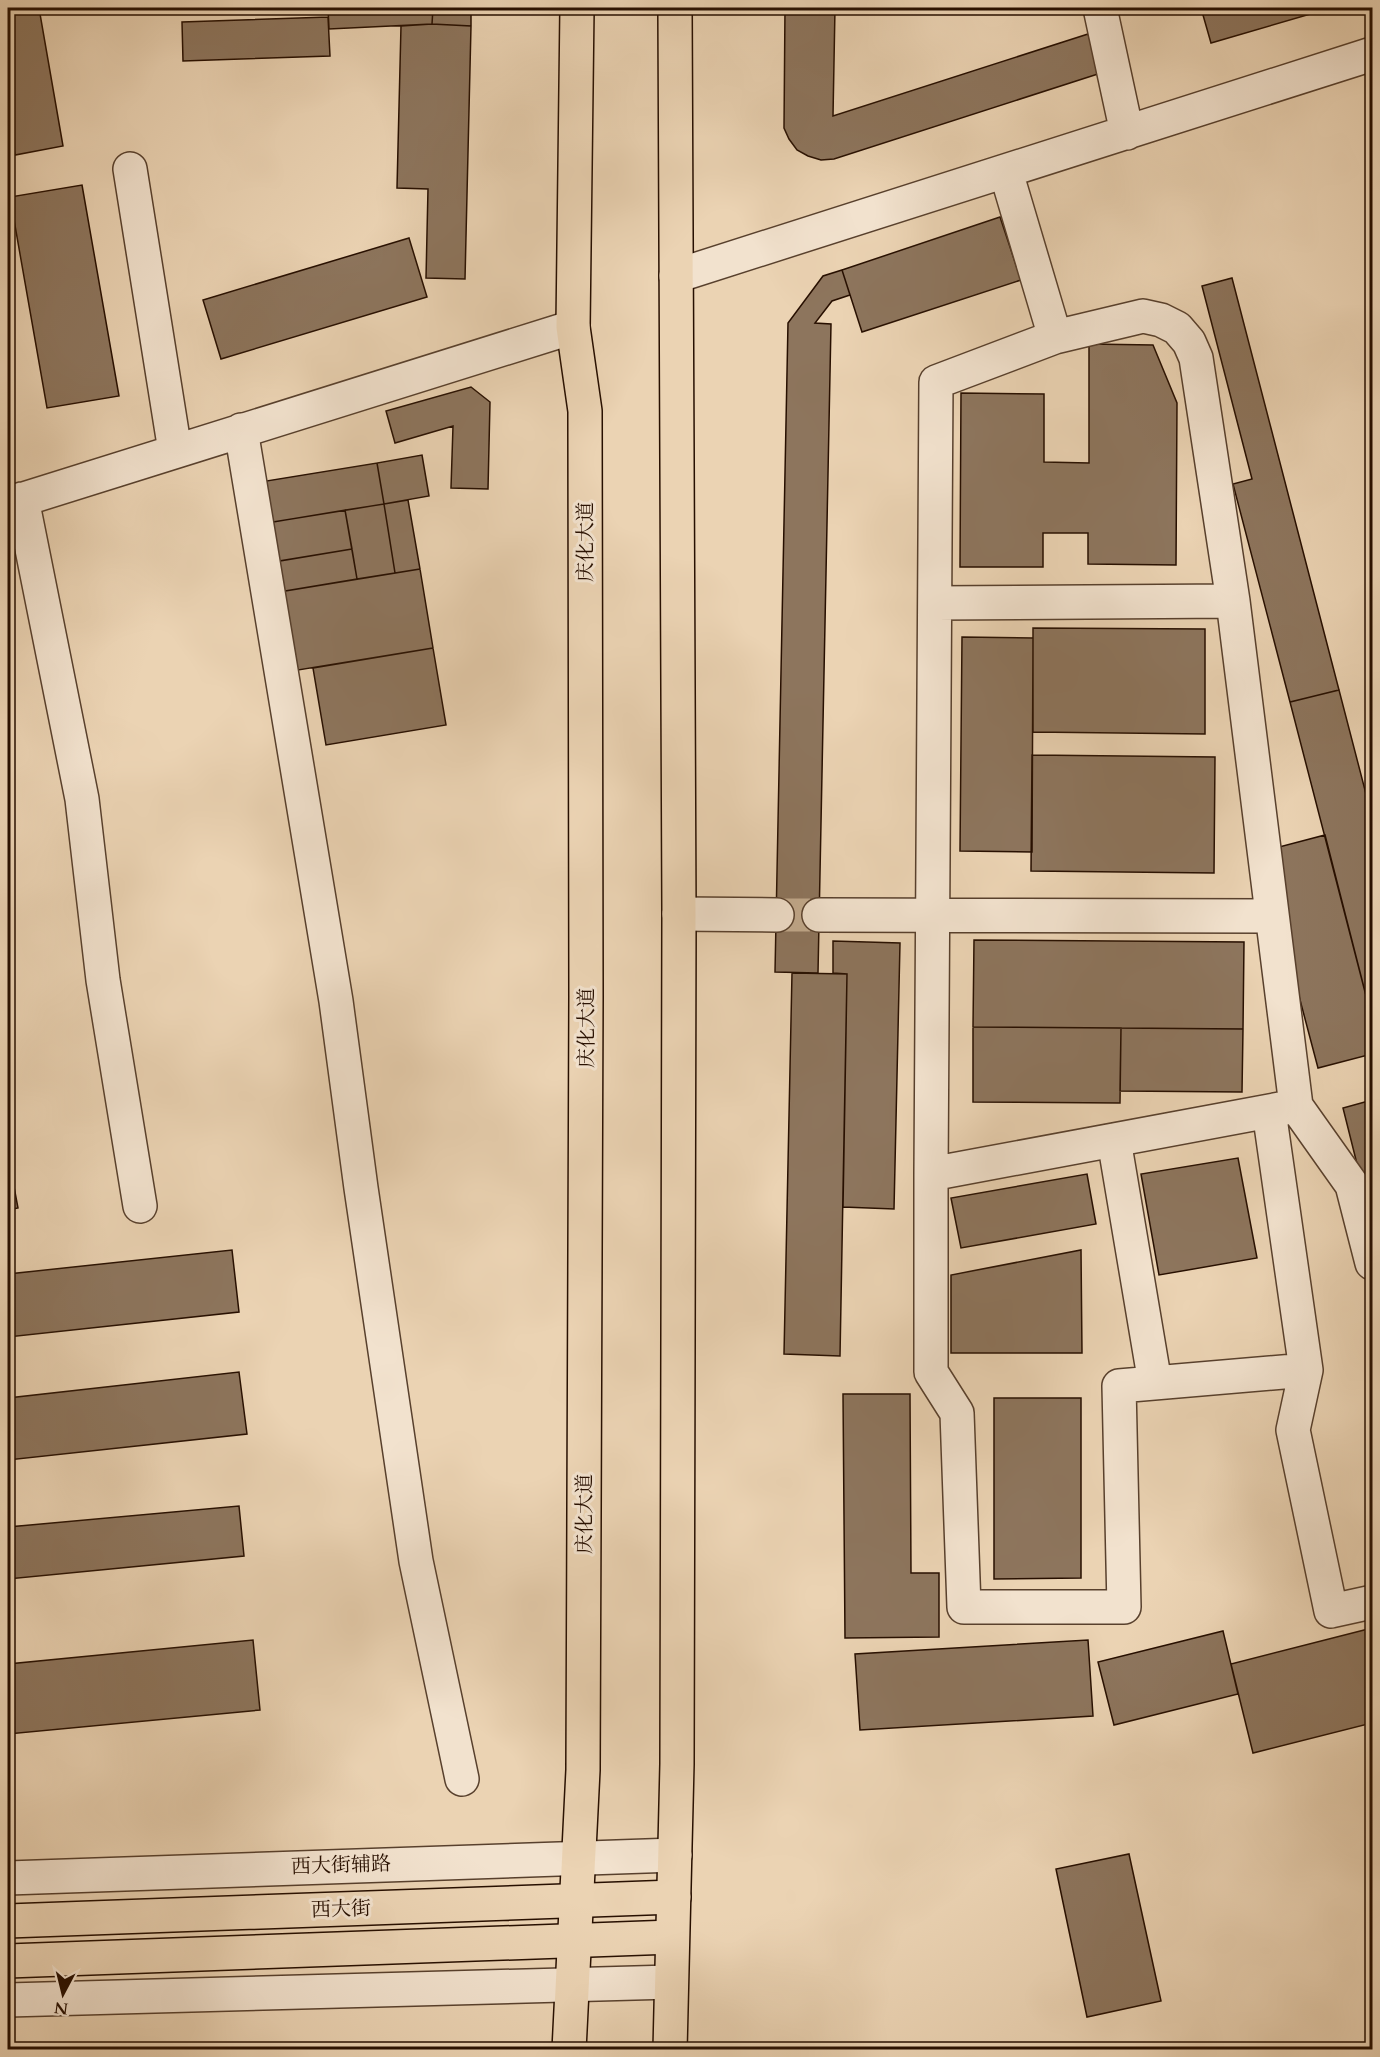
<svg xmlns="http://www.w3.org/2000/svg" width="1380" height="2057" font-family="Cardo,'Noto Serif SC',serif">
<style>
.building{fill:#8d755d;stroke:#270f00;stroke-width:1.5}
.lines{fill:none;stroke-linecap:round;stroke-linejoin:round}
.minor-tunnel{stroke:#c4ac8f;stroke-width:33;stroke-dasharray:33 16;stroke-linecap:butt}
.minor-casing{stroke:#58402d;stroke-width:36}
.major-casing{stroke:#270f00;stroke-width:36}
.highway-casing{stroke:#270f00;stroke-width:36}
.minor{stroke:#f2e2ce;stroke-width:33}
.major{stroke:#ebd3b3;stroke-width:33}
.highway{stroke:#ebd3b3;stroke-width:33}
.labels{text-anchor:middle;dominant-baseline:central;stroke-width:6;stroke-linejoin:round;paint-order:stroke}
.street-label{font-size:20px;fill:#270f00;stroke:#f2e2ce}
</style>
<rect width="100%" height="100%" fill="#ebd3b3"/>
<filter id="stains"><feTurbulence type="fractalNoise" baseFrequency=".00333" numOctaves="4"/><feColorMatrix values="0 0 0 0 .2 0 0 0 0 .09 0 0 0 0 .02 0 0 0 .5 -.17"/></filter>
<radialGradient id="worn" r=".72"><stop offset=".6" stop-color="#630" stop-opacity="0"/><stop offset="1" stop-color="#630" stop-opacity=".3"/></radialGradient>
<path class="building" d="M8 8H39L63 146 15 155 8 112Z
M328 8H433L432 24 329 29Z
M433 8H471V26L432 24Z
M785 8H835L833 116 1088 34 1101 73 834 159 821 160 808 156 797 150 789 139 784 128Z
M1201 8H1331L1211 43Z
M328 17 330 56 183 61 182 22Z
M432 24 471 26 465 279 426 278 428 189 397 188 401 26Z
M82 185 119 396 47 408 10 197Z
M1000 217 1021 280 862 332 842 270Z
M409 238 427 297 221 359 203 300Z
M842 270 850 295 832 301 815 323 831 324 818 973 775 972 788 323 823 276Z
M1232 278 1339 690 1290 702 1233 484 1252 479 1202 286Z
M1089 344 1153 345 1177 403 1176 565 1088 564V533H1043V567H960L961 393 1044 394V462L1089 463Z
M471 387 490 402 488 489 451 488 453 426 395 443 386 411Z
M422 455 429 496 384 504 377 463Z
M377 463 384 504 267 523 260 482Z
M408 500 420 569 395 573 384 504Z
M384 504 395 573 357 579 345 510Z
M345 510 352 549 273 562 267 523Z
M352 549 357 579 273 593 268 563Z
M420 569 433 648 286 672 273 593Z
M1033 628 1205 629V734L1033 732Z
M962 637 1033 638 1032 852 960 851Z
M433 648 446 725 326 745 313 668Z
M1339 690 1372 817V1019L1290 702Z
M1032 755 1215 757 1214 873 1031 871Z
M1325 835 1372 1019V1054L1318 1068 1285 943 1279 847Z
M974 940 1244 942 1243 1029 973 1027Z
M833 941 900 943 894 1209 843 1207 847 974 833 973Z
M792 973 847 974 840 1356 784 1354Z
M973 1027 1121 1028 1120 1103 973 1102Z
M1121 1028 1243 1029 1242 1092 1120 1091Z
M1372 1100V1224L1343 1108Z
M8 1155 18 1208 8 1210Z
M1238 1158 1257 1258 1159 1275 1141 1174Z
M1087 1174 1096 1224 961 1248 951 1198Z
M232 1250 239 1312 8 1337V1274Z
M1081 1250 1082 1353H951V1275Z
M239 1372 247 1434 8 1460V1398Z
M843 1394H910L911 1573H939V1637L845 1638Z
M994 1398H1081V1578L994 1579Z
M239 1506 244 1556 8 1579V1527Z
M1372 1628V1723L1253 1753 1231 1664Z
M1223 1631 1238 1694 1114 1725 1098 1662Z
M253 1640 260 1710 8 1734V1664Z
M1088 1640 1093 1716 860 1730 855 1654Z
M1129 1854 1161 2001 1087 2017 1056 1869Z"/>
<g class="lines">
<path class="minor-tunnel" d="M777 915H819"/>
<defs>
<path id="minor" d="M1100 8 1127 133
M130 169 175 451
M1006 172 1055 337 936 382 931 1174 1296 1106
M676 276 1372 54
M1055 337 1143 316 1161 320 1177 328 1189 342 1196 358 1233 601 1296 1106 1352 1185 1372 1263
M241 430 336 1001 361 1188 416 1561 462 1779
M22 499 82 799 103 980 140 1206
M8 504 573 327
M936 603 1233 601
M679 914 777 915
M819 915 1271 916
M1269 1111 1306 1370 1293 1430 1331 1611 1372 1602
M1114 1140 1155 1383
M931 1174V1372L957 1413 964 1607H1124L1119 1386 1306 1370
M8 1878 675 1855
M8 2000 671 1982"/>
<path id="major" d="M8 1921 674 1897
M8 1961 672 1937"/>
<path id="highway" d="M569 2050 583 1770 586 996 585 411 573 327 577 8
M670 2050 677 1764 679 914 675 8"/>
</defs>
<use href="#minor" class="minor-casing"/>
<use href="#major" class="major-casing"/>
<use href="#highway" class="highway-casing"/>
<use href="#minor" class="minor"/>
<use href="#major" class="major"/>
<use href="#highway" class="highway"/>
</g>
<g class="labels">
<g class="street-label">
<text transform="translate(585 542) rotate(-90)">庆化大道</text>
<text transform="translate(586 1028) rotate(-90)">庆化大道</text>
<text transform="translate(584 1514) rotate(-90)">庆化大道</text>
<text transform="translate(341 1865) rotate(-2)">西大街辅路</text>
<text transform="translate(341 1909) rotate(-2)">西大街</text>
</g>
</g>
<rect width="1380" height="2057" fill="none" stroke="#ebd3b3" stroke-width="30"/>
<rect x="9" y="9" width="1362" height="2039" fill="none" stroke="#270f00" stroke-width="3"/>
<rect x="15" y="15" width="1350" height="2027" fill="none" stroke="#270f00" stroke-width="1.5"/>
<g transform="translate(63 1994) rotate(187)" stroke="#f2e2ce" stroke-width="4.5" paint-order="stroke">
<path d="M0-4.5L10 22L0 15L-10 22Z" fill="#270f00"/>
<text y="-9" font-size="16" font-weight="bold" text-anchor="middle" fill="#270f00">N</text>
</g>
<rect width="100%" height="100%" filter="url(#stains)"/>
<rect width="100%" height="100%" fill="url(#worn)"/>
</svg>
